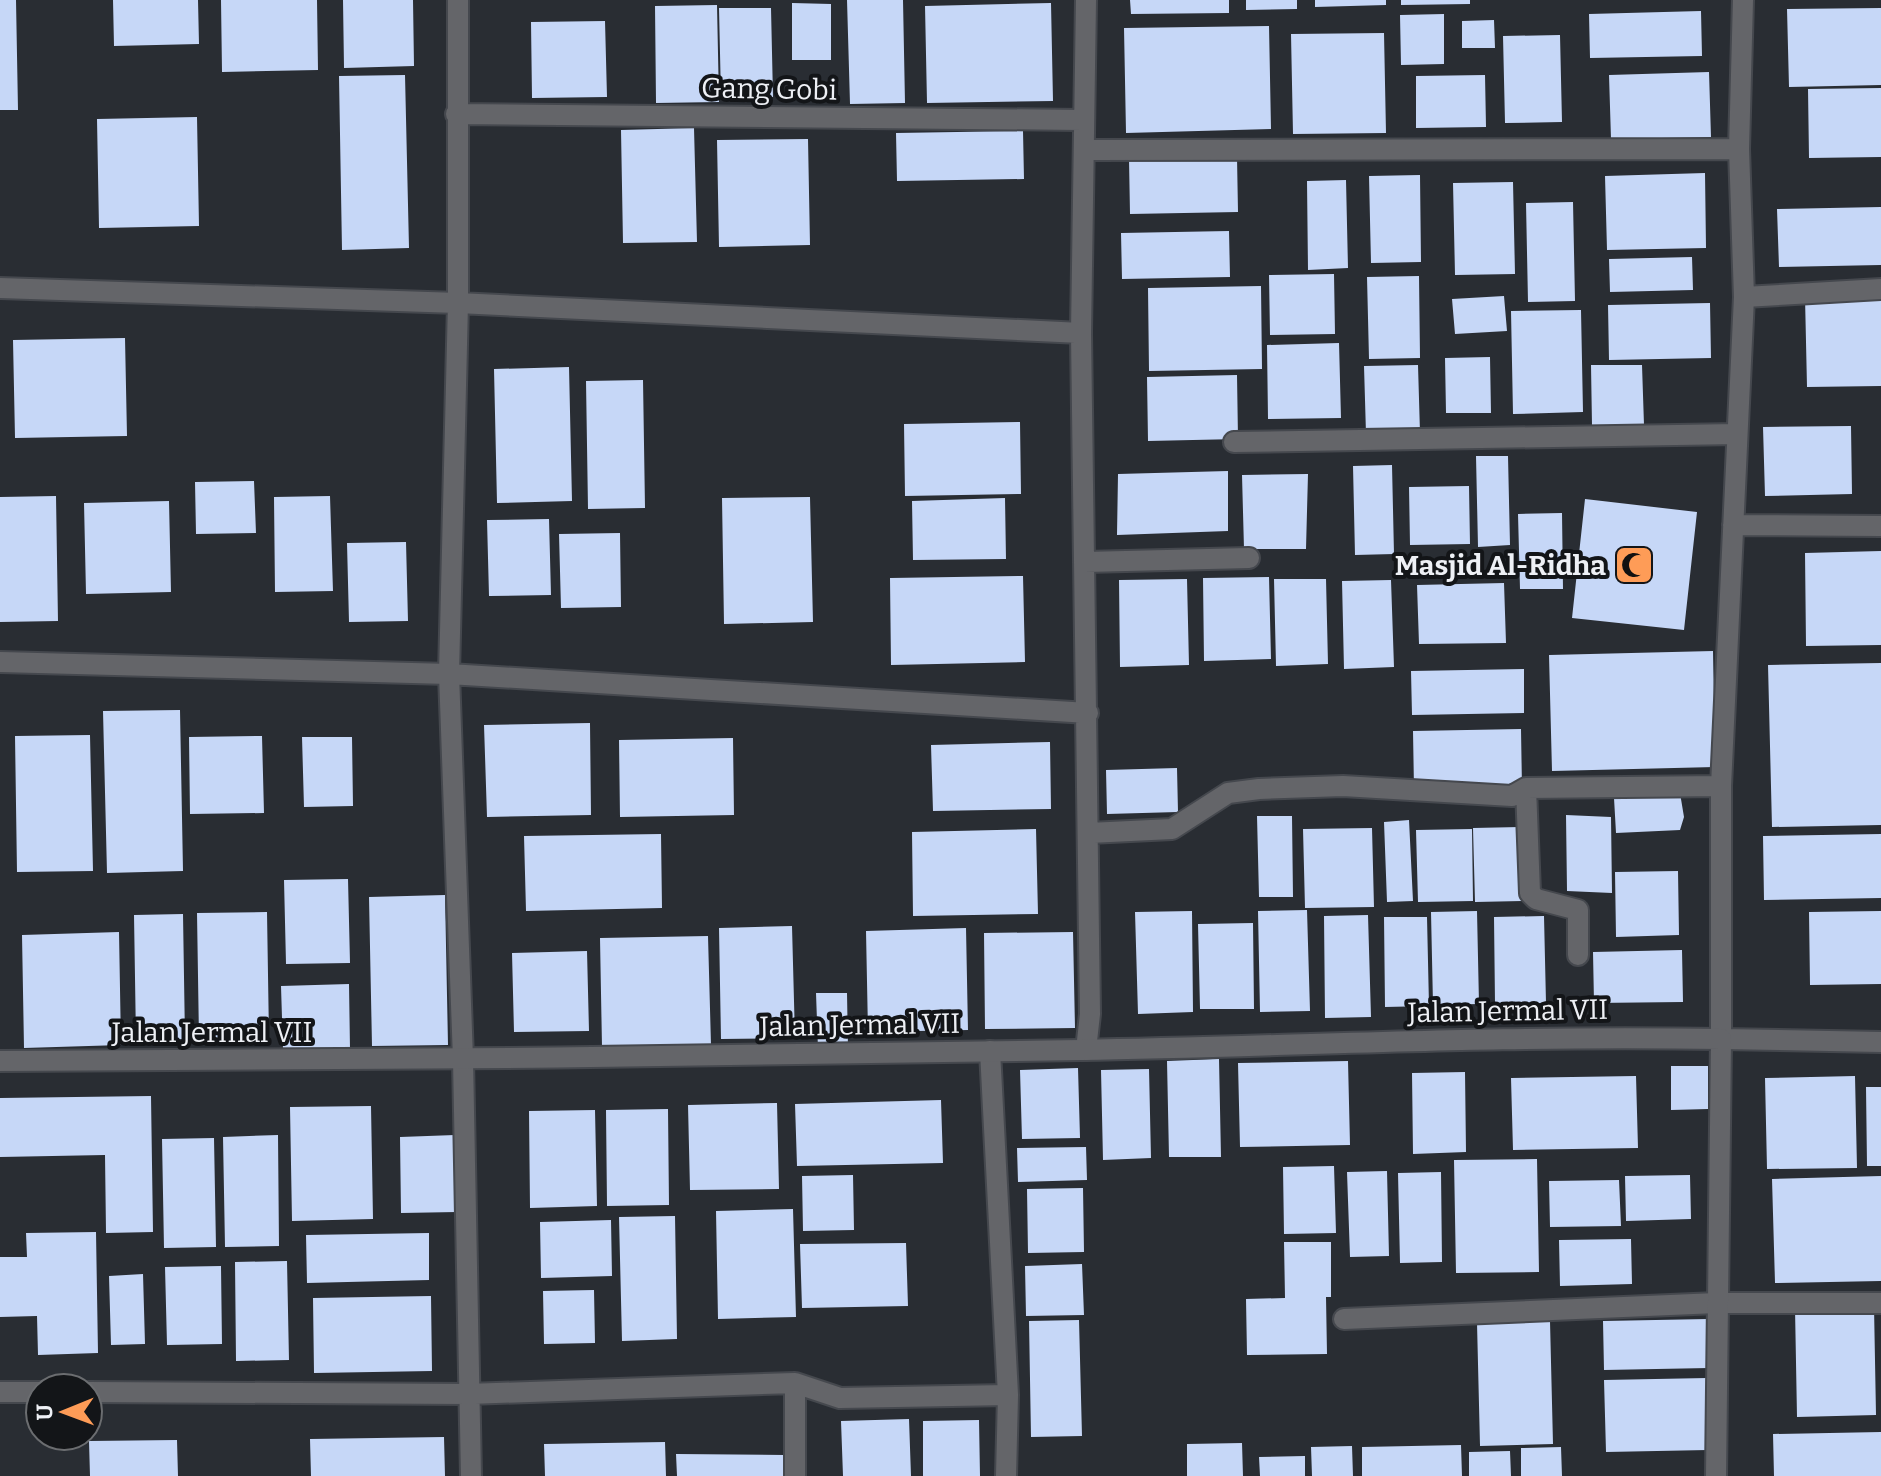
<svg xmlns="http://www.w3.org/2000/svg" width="1881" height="1476" font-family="Bitter,serif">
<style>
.building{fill:#c6d7f7}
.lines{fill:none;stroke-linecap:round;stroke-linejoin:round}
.minor-casing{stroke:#45484e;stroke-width:24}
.tertiary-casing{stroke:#45484e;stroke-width:24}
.minor{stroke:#646569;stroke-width:20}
.tertiary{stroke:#646569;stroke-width:20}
.labels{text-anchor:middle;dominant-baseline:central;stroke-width:8;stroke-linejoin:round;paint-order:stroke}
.street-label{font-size:28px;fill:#eef0f5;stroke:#131518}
.poi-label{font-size:28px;font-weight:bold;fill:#eef0f5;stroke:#131518;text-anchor:end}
</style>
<rect width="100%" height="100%" fill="#292d33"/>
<path class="building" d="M0 0H16L18 110H0Z
M113 0H198L199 44 114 46Z
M221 0H317L318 70 222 72Z
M343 0H413L414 66 344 68Z
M847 0H903L905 103 850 104Z
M1130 0H1229V13L1131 14Z
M1246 0H1297V9L1246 10Z
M1315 0H1386V5L1315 7Z
M1401 0H1470V4L1401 5Z
M792 3 831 4V60H792Z
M1051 3 1053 101 927 103 925 6Z
M717 5 719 102 656 103 655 6Z
M719 8H771L773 97 721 98Z
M1881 8V85L1789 87 1787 9Z
M1701 11 1702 56 1590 58 1589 14Z
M1444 14V64L1401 65 1400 15Z
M1494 20 1495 48H1462V21Z
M605 21 607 97 532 98 531 22Z
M1269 26 1271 129 1126 133 1124 28Z
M1384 33 1386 133 1293 134 1291 34Z
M1560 35 1562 122 1505 123 1503 36Z
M1709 72 1711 137 1611 139 1609 75Z
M405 75 409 248 342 250 339 76Z
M1485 75 1486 127 1416 128V76Z
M1881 88V157L1809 158 1808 89Z
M197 117 199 226 99 228 97 119Z
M694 128 697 242 623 243 621 130Z
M1023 131 1024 179 897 181 896 133Z
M808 139 810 245 719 247 717 140Z
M1237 157 1238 212 1130 214 1129 159Z
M1705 173 1706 248 1607 250 1605 176Z
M1420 175 1421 262 1371 263 1369 176Z
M1346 180 1348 268 1308 270 1307 181Z
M1513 182 1515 274 1455 275 1453 183Z
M1573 202 1575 301 1528 302 1526 203Z
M1881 207V265L1779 267 1777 209Z
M1229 231 1230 277 1122 279 1121 233Z
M1692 257 1693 290 1610 292 1609 259Z
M1334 274 1335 334 1270 335 1269 275Z
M1419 276 1420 358 1369 359 1367 277Z
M1261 286 1262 369 1149 371 1148 288Z
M1504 296 1507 331 1455 334 1452 299Z
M1881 296V386L1807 387 1805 297Z
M1710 303 1711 358 1609 360 1608 305Z
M1581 310 1583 412 1513 414 1511 311Z
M125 338 127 436 15 438 13 340Z
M1339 343 1341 418 1268 419 1267 345Z
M1490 357 1491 413H1446L1445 358Z
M1418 365 1420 433 1366 434 1364 366Z
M1591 365H1642L1644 425 1592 426Z
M569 367 572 501 497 503 494 369Z
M1237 375 1238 439 1148 441 1147 377Z
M643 380 645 508 588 509 586 381Z
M1020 422 1021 494 905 496 904 424Z
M1851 426 1852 494 1765 496 1763 427Z
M1476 456H1508L1510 545 1478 547Z
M1392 465 1394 554 1355 555 1353 466Z
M1228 471V531L1117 535 1118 474Z
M1308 474 1306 549H1244L1242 475Z
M254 481 256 533 196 534 195 482Z
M1469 486 1470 544 1410 545 1409 487Z
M56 496 58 621 0 622V497Z
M330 496 333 591 275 592 274 497Z
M810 497 813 622 724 624 722 498Z
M1005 498 1006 559 913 560 912 501Z
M1585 499 1697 512 1684 630 1572 618Z
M169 501 171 592 86 594 84 503Z
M1562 513 1563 589H1520L1518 514Z
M549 519 551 595 489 596 487 520Z
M620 533 621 607 561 608 559 534Z
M406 542 408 621 349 622 347 543Z
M1881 551V645L1806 646 1805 553Z
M1023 576 1025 662 891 665 890 578Z
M1269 577 1271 659 1204 661 1203 578Z
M1187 579 1189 665 1120 667 1119 580Z
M1274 579H1326L1328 664 1276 666Z
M1391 580 1394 667 1344 669 1342 581Z
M1504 583 1506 643 1419 644 1417 585Z
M1713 651 1715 767 1552 771 1549 655Z
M1881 663V825L1772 827 1768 665Z
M1524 669V713L1412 715 1411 671Z
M180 710 183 871 107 873 103 711Z
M590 723 591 815 487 817 484 725Z
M1521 729 1522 788 1414 789 1413 731Z
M90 735 93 871 17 872 15 736Z
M262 736 264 813 190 814 189 737Z
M302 737H352L353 806 304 807Z
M733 738 734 815 620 817 619 740Z
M1050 742 1051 809 933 811 931 745Z
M1177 768 1178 812 1107 814 1106 770Z
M1680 793 1684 817 1680 830 1616 833 1614 798Z
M1566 815 1611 817 1612 893 1567 891Z
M1257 816H1292L1293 897H1259Z
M1409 820 1413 901 1387 902 1384 822Z
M1520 827 1522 901 1475 902 1473 828Z
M1372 828 1374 907 1305 908 1303 829Z
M1036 829 1038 914 913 916 912 832Z
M1472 829 1473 901 1418 902 1416 830Z
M661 834 662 908 526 911 524 836Z
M1881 834V898L1764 900 1763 836Z
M1678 871 1679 935 1616 937 1615 872Z
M348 879 350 963 286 964 284 880Z
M445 895 448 1045 372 1046 369 897Z
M1307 910 1310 1011 1260 1012 1258 911Z
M1192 911 1193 1012 1138 1014 1135 912Z
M1477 911 1479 1004 1433 1005 1431 912Z
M1881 911V984L1810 985 1809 912Z
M267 912 269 1037 199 1039 197 913Z
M183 914 185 1039 136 1040 134 915Z
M1368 915 1371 1017 1325 1018 1324 916Z
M1544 916 1546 1003 1495 1004 1494 917Z
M1384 917H1427L1429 1006 1385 1007Z
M1253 923 1254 1009H1200L1198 924Z
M792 926 795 1038 721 1039 719 928Z
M966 928 968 1030 868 1032 866 931Z
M119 932 121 1045 24 1048 22 935Z
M1073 932 1075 1028 985 1029 984 933Z
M708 936 711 1045 602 1047 600 938Z
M1682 950 1683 1002 1594 1003 1593 952Z
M587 951 589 1031 514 1032 512 953Z
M349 984 350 1049 283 1050 281 986Z
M816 993H847L848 1049H818Z
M1219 1059 1221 1157H1169L1167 1061Z
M1348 1061 1350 1145 1240 1147 1238 1063Z
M1671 1066H1708V1109L1671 1110Z
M1078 1068 1080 1138 1022 1139 1020 1070Z
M1149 1069 1151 1158 1103 1160 1101 1070Z
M1465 1072 1466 1152 1413 1154 1412 1073Z
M1636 1076 1638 1148 1513 1150 1511 1078Z
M1855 1076 1857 1168 1767 1169 1765 1078Z
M1866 1087H1881V1166H1867Z
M151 1096 153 1232 106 1233 105 1155 0 1157V1098Z
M941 1100 943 1163 797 1166 795 1104Z
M777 1103 779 1189 690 1190 688 1105Z
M371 1106 373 1219 292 1221 290 1107Z
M668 1109 669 1205 607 1206 606 1110Z
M595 1110 597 1206 530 1208 529 1111Z
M278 1135 279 1246 225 1247 223 1137Z
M455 1135 457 1212 401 1213 400 1137Z
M214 1138 216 1247 164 1248 162 1139Z
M1086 1147 1087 1180 1018 1182 1017 1148Z
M1537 1159 1539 1272 1456 1273 1454 1160Z
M1334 1166 1336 1233 1284 1234 1283 1167Z
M1387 1171 1389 1256 1350 1257 1347 1172Z
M1441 1172 1442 1262 1400 1263 1398 1173Z
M853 1175 854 1230 803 1231 802 1176Z
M1690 1175 1691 1219 1626 1221 1625 1176Z
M1881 1176V1281L1775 1283 1772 1179Z
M1619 1180 1621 1226 1550 1227 1549 1181Z
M1083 1188 1084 1252 1028 1253 1027 1189Z
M793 1209 796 1317 718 1319 716 1211Z
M675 1216 677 1339 622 1341 619 1217Z
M611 1220 612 1276 541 1278 540 1222Z
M96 1232 98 1353 38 1355 37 1316 0 1317V1257H27L26 1233Z
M429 1233V1280L307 1283 306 1235Z
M1631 1239 1632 1284 1560 1286 1559 1240Z
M1284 1242H1331V1297H1326L1327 1354 1247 1355 1246 1299 1285 1298Z
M906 1243 908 1306 802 1308 800 1244Z
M287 1261 289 1360 236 1361 235 1262Z
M1082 1264 1084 1315 1026 1316 1025 1266Z
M221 1266 222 1344 167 1345 165 1267Z
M143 1274 145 1344 111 1345 109 1276Z
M594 1290 595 1343 544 1344 543 1291Z
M431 1296 432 1371 314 1373 313 1298Z
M1874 1306 1876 1415 1797 1417 1795 1308Z
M1708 1319 1709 1368 1604 1370 1603 1321Z
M1079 1320 1082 1436 1031 1437 1029 1321Z
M1550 1321 1553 1444 1480 1446 1477 1323Z
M1707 1378 1708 1450 1606 1452 1604 1380Z
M909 1419 911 1476H843L841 1421Z
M979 1420 980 1476H923V1421Z
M1881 1432V1476H1774L1773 1434Z
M444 1437 445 1476H311L310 1439Z
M177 1440 178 1476H90L89 1441Z
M665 1442 666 1476H545L544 1444Z
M1242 1443 1243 1476H1187V1444Z
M1461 1445 1462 1476H1362V1447Z
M1352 1446 1353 1476H1312L1311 1447Z
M1561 1447 1562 1476H1521V1448Z
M1510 1451 1511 1476H1469V1452Z
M676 1454 785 1455V1476H677Z
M1305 1456V1476H1260L1259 1457Z"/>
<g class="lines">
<defs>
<path id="minor" d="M458 0V303L449 674 463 1059 471 1476
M1086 0 1081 333 1090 1014 1086 1050
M1743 0 1739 149 1744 297 1721 786V1039L1881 1042
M456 114 1082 120
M1084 150 1739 149
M0 288 458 303 1081 333
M1744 297 1881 289
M1234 442 1737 434
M1733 525 1881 526
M1085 562 1249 558
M0 662 449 674 1088 713
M1526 788 1721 786
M1089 833 1172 829 1228 793 1259 789 1343 786 1512 796 1526 788 1530 893 1536 899 1578 910V955
M990 1051 1008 1395 1006 1476
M1344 1319 1717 1303H1881
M795 1383V1476
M0 1392H40
M88 1392 468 1394 795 1383 840 1398 1008 1395"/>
<path id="tertiary" d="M0 1061C360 1060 721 1057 1081 1050 1294 1046 1507 1035 1721 1039L1716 1476"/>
</defs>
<use href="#minor" class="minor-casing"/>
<use href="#tertiary" class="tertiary-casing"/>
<use href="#minor" class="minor"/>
<use href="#tertiary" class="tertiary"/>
</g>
<defs>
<symbol id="mosque-square" viewBox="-11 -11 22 22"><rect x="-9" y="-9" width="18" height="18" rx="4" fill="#fe9c57" stroke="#131518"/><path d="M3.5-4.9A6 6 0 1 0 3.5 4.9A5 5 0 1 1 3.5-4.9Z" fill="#111"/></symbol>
</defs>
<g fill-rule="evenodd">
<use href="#mosque-square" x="1612" y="543" width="44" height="44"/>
</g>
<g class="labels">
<g class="street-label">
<text transform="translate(769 89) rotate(1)">Gang Gobi</text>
<text transform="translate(1508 1011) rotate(-1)">Jalan Jermal VII</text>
<text transform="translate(860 1025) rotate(-1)">Jalan Jermal VII</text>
<text x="212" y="1032">Jalan Jermal VII</text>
</g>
<g class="poi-label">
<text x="1606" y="565">Masjid Al-Ridha</text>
</g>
</g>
<g transform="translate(64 1412) rotate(269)"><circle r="38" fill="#131518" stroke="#6b6d70" stroke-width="2"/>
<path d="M0-6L14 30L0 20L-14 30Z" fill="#fe9c57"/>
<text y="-12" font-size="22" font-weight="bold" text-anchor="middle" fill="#eef0f5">U</text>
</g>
</svg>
